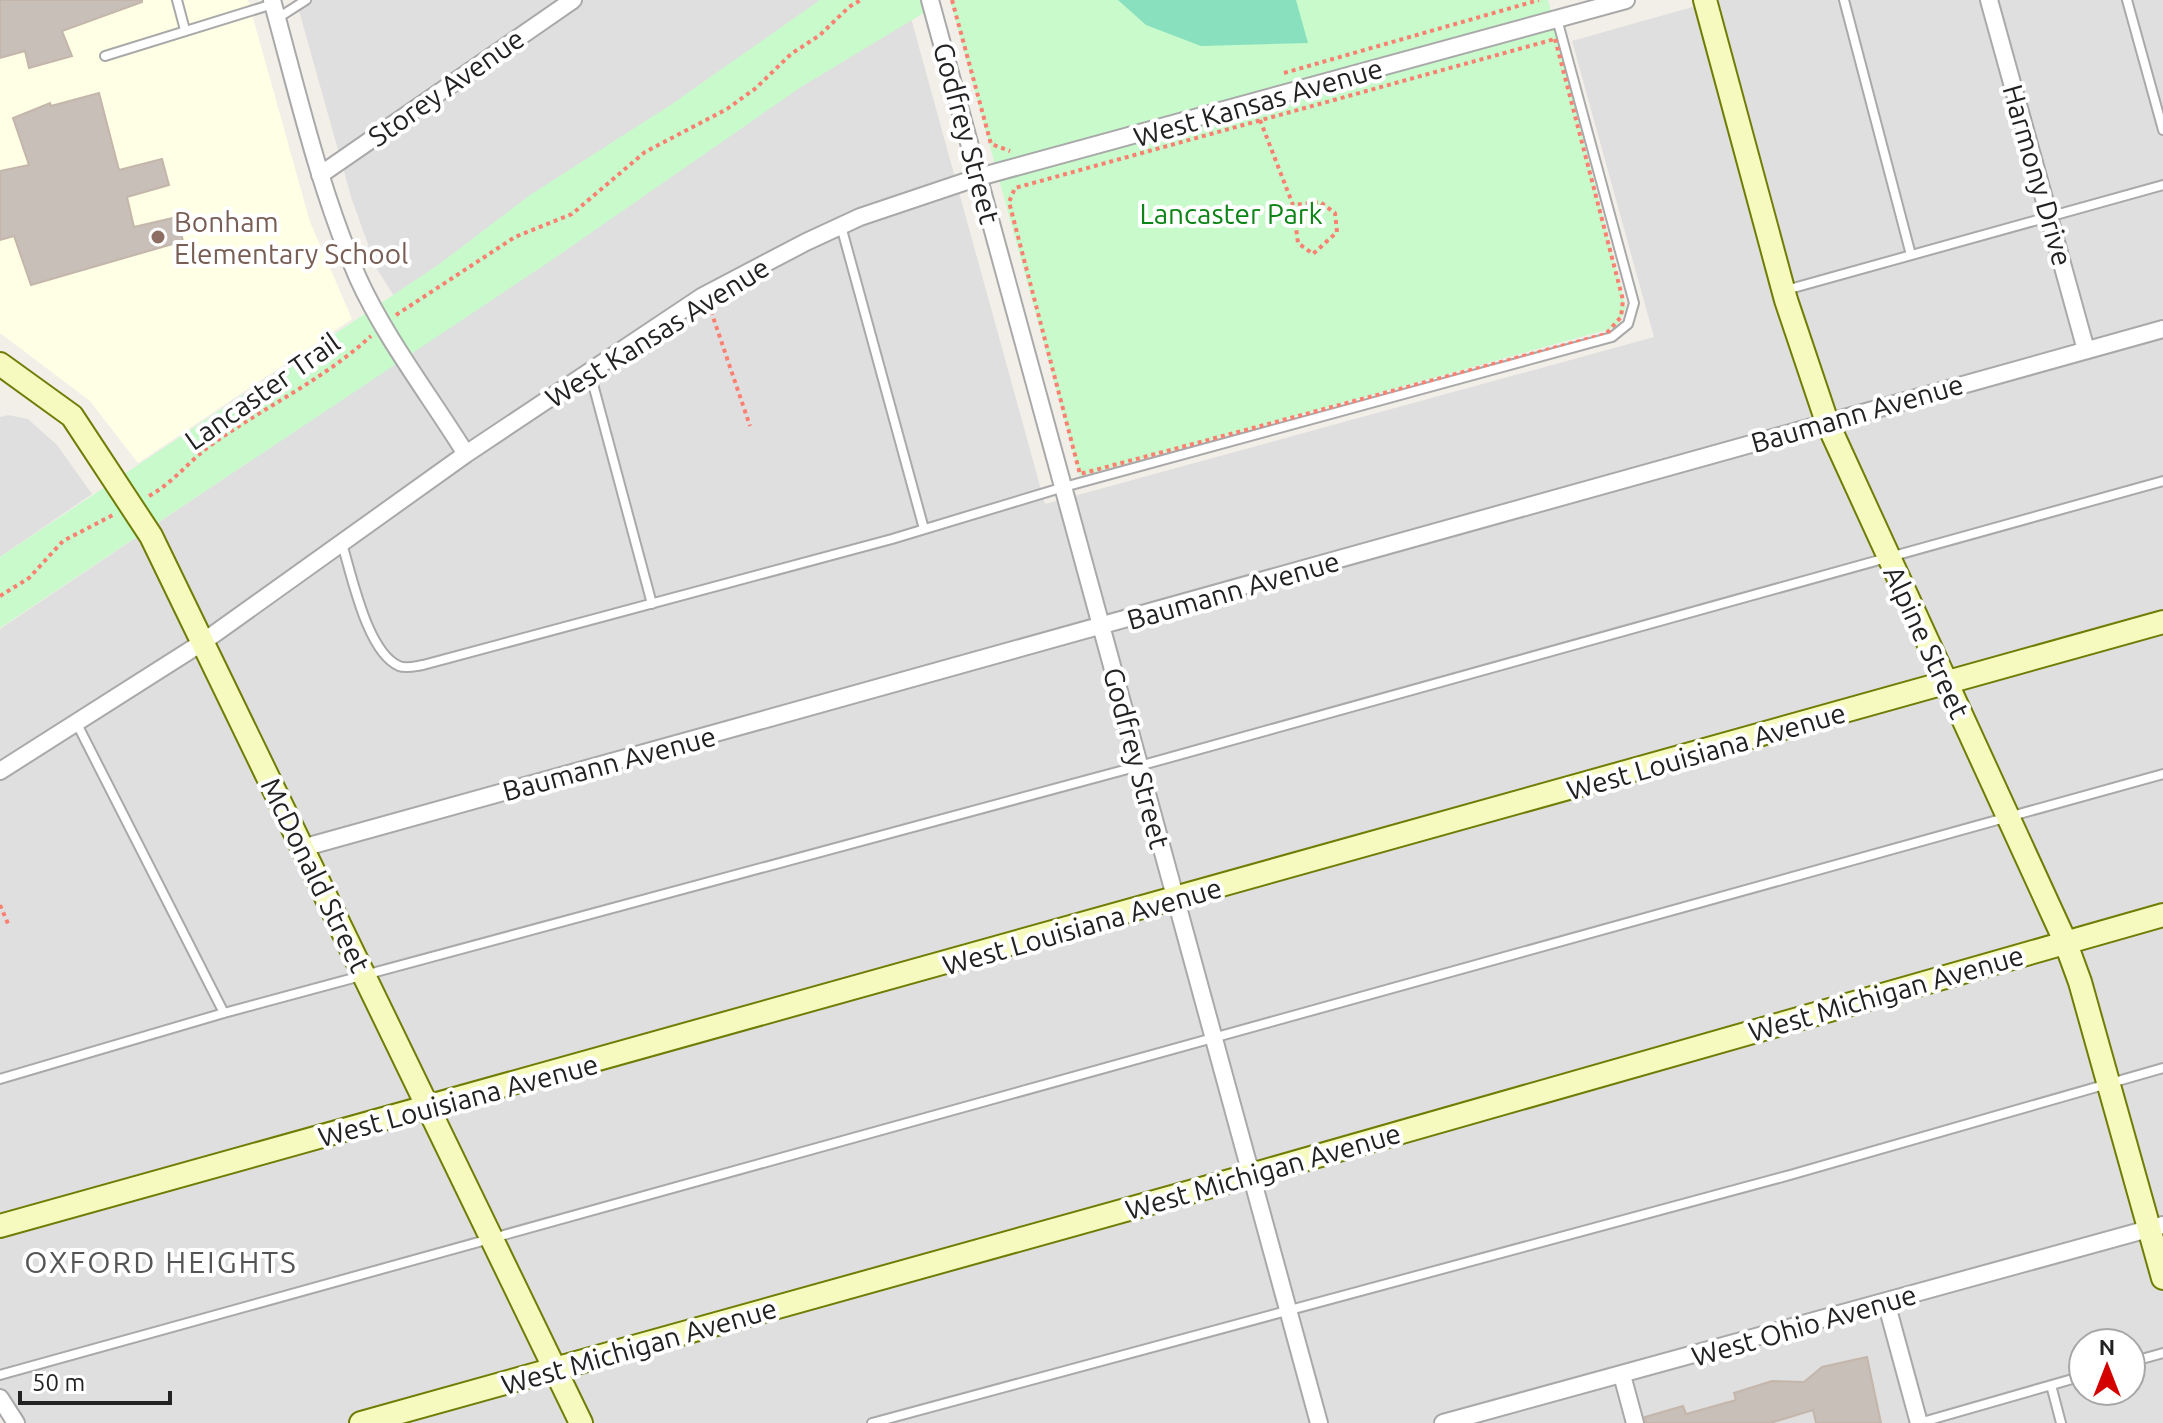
<svg xmlns="http://www.w3.org/2000/svg" width="2163" height="1423" font-family="Ubuntu,sans-serif">
<style>
.residential{fill:#e0dfdf;fill-rule:evenodd}
.education{fill:#ffffe5}
.park{fill:#c8facc}
.pitch{fill:#88e0be}
.building{fill:#c7bfb8;stroke:#c4b6ab;stroke-width:2}
.lines{fill:none;stroke-linecap:round;stroke-linejoin:round}
.lane-casing{stroke:#a9a9a9;stroke-width:12}
.street-casing{stroke:#a9a9a9;stroke-width:20}
.secondary-casing{stroke:#707d05;stroke-width:26}
.path{stroke:#fa8072;stroke-width:4;stroke-dasharray:4 4;stroke-linecap:butt}
.lane{stroke:#fff;stroke-width:8}
.street{stroke:#fff;stroke-width:16}
.secondary{stroke:#f7fabf;stroke-width:22}
.education-dot{fill:#8d6e63;stroke:#fff;stroke-width:3}
.labels{text-anchor:middle;dominant-baseline:central;stroke-width:8;stroke-linejoin:round;paint-order:stroke}
.street-label{font-size:28px;fill:#222;stroke:#fff}
.park-label{font-size:28px;fill:#0c8416;stroke:#fff}
.education-label{font-size:28px;fill:#785e54;stroke:#fff;text-anchor:start}
.neighbourhood-label{font-size:30px;letter-spacing:2px;fill:#555;stroke:#fff}
</style>
<rect width="100%" height="100%" fill="#f2efe9"/>
<path class="residential" d="M296 0H906L1045 504 1654 337 1572 41 1717 0H2163V1423H17L0 1396V629L424 344 377 269 352 200ZM2083 1343H2131V1391H2083Z
M8 415 28 419 57 445 92 494 0 557V417Z"/>
<path class="education" d="M0 0H248L310 222 352 319 138 463 90 401 0 333Z"/>
<path class="park" d="M820 0H930L932 8 801 87 549 262 0 628V557L438 265 530 195 672 104Z
M950 0H1548L1626 308 1617 327 1080 476Z"/>
<path class="pitch" d="M1118 0H1296L1308 43 1201 46 1146 25Z"/>
<path class="building" d="M0 0H142V2L62 31 72 56 29 68 25 51 0 58Z
M99 93 119 170 162 159 169 185 127 197 134 227 177 217 183 241 31 285 14 236 0 240V171L29 165 13 118 50 103 51 106Z
M1867 1357 1881 1423H1816L1813 1410 1770 1423H1646L1645 1417 1683 1406 1686 1414 1736 1400 1734 1393 1772 1381 1804 1382 1822 1367Z"/>
<g class="lines">
<defs>
<path id="lane" d="M177 0 185 30
M1844 0 1911 255
M2127 0 2163 130
M278 18 306 0
M105 56 273 4
M841 226 924 529
M1786 290 2163 185
M590 373 652 604
M342 544C352 576 367 652 399 666 406 669 416 666 423 665L892 539 1064 487 1612 337 1628 324 1634 303 1557 19
M76 722 224 1013
M0 1079 224 1013 1139 766 2163 481
M2131 1362 2163 1353
M0 1375 2163 774
M2051 1385 2061 1423
M872 1423 1790 1175 2163 1068
M1919 1423 2083 1376"/>
<path id="street" d="M272 0C298 94 319 188 358 278 384 336 432 399 466 454
M930 0 1319 1423
M1989 0 2086 350
M320 175 573 0
M0 771 203 642 466 454 703 296 806 242 860 217 979 177 1626 0
M302 848C923 677 1542 498 2163 329
M1886 1302 1919 1423
M1622 1375 1635 1423
M0 1398 16 1423
M1443 1423 2163 1225"/>
<path id="secondary" d="M1705 0 1786 300 1827 422 2065 941 2080 982 2163 1278
M0 364 72 416 151 536 581 1423
M0 1226 2163 622
M361 1423 1251 1175 2163 915"/>
</defs>
<use href="#lane" class="lane-casing"/>
<use href="#street" class="street-casing"/>
<use href="#secondary" class="secondary-casing"/>
<path class="path" d="M952 0 991 144 1010 151
M1555 39 1623 300 1621 317 1606 334 1080 474 1009 202 1015 188Z
M1284 73 1539 0
M1260 120 1293 205 1320 202 1335 213 1337 232 1313 254 1298 243 1293 205
M711 311 750 426
M396 315 515 237 572 214 645 152 727 109 756 88 791 54 820 35 849 7 861 0
M149 496C174 482 189 461 211 445 264 407 323 380 371 336
M0 596 29 578 63 541 113 515
M0 905 9 926"/>
<use href="#lane" class="lane"/>
<use href="#street" class="street"/>
<use href="#secondary" class="secondary"/>
</g>
<circle class="education-dot" cx="158" cy="237" r="8"/>
<g class="labels">
<g class="street-label">
<text transform="translate(446 87) rotate(-35)">Storey Avenue</text>
<text transform="translate(1258 102) rotate(-16)">West Kansas Avenue</text>
<text transform="translate(967 133) rotate(75)">Godfrey Street</text>
<text transform="translate(2038 175) rotate(74)">Harmony Drive</text>
<text transform="translate(657 332) rotate(-32)">West Kansas Avenue</text>
<text transform="translate(262 391) rotate(-35)">Lancaster Trail</text>
<text transform="translate(1857 413) rotate(-16)">Baumann Avenue</text>
<text transform="translate(1233 590) rotate(-16)">Baumann Avenue</text>
<text transform="translate(1927 642) rotate(65)">Alpine Street</text>
<text transform="translate(1706 751) rotate(-16)">West Louisiana Avenue</text>
<text transform="translate(1137 758) rotate(75)">Godfrey Street</text>
<text transform="translate(609 763) rotate(-15)">Baumann Avenue</text>
<text transform="translate(316 875) rotate(64)">McDonald Street</text>
<text transform="translate(1082 926) rotate(-16)">West Louisiana Avenue</text>
<text transform="translate(1886 993) rotate(-16)">West Michigan Avenue</text>
<text transform="translate(458 1100) rotate(-15)">West Louisiana Avenue</text>
<text transform="translate(1263 1171) rotate(-16)">West Michigan Avenue</text>
<text transform="translate(1804 1325) rotate(-16)">West Ohio Avenue</text>
<text transform="translate(639 1346) rotate(-16)">West Michigan Avenue</text>
</g>
<g class="park-label">
<text x="1231" y="213">Lancaster Park</text>
</g>
<g class="education-label">
<text x="174" y="221">Bonham<tspan x="174" dy="32">Elementary School</tspan></text>
</g>
<g class="neighbourhood-label">
<text x="161" y="1262">OXFORD HEIGHTS</text>
</g>
</g>
<g transform="translate(2107 1367)"><circle r="38" fill="#ffffff" stroke="#a7a7a7" stroke-width="2"/>
<path d="M0-6L14 30L0 20L-14 30Z" fill="#d40000"/>
<text y="-12" font-size="22" font-weight="bold" text-anchor="middle" fill="#222222">N</text>
</g>
<path d="M20 1391v12h150v-12" fill="none" stroke="#222222" stroke-width="4"/>
<text x="32" y="1391" font-size="24" fill="#222222" stroke="#ffffff" stroke-width="6" paint-order="stroke">50 m</text>
</svg>
